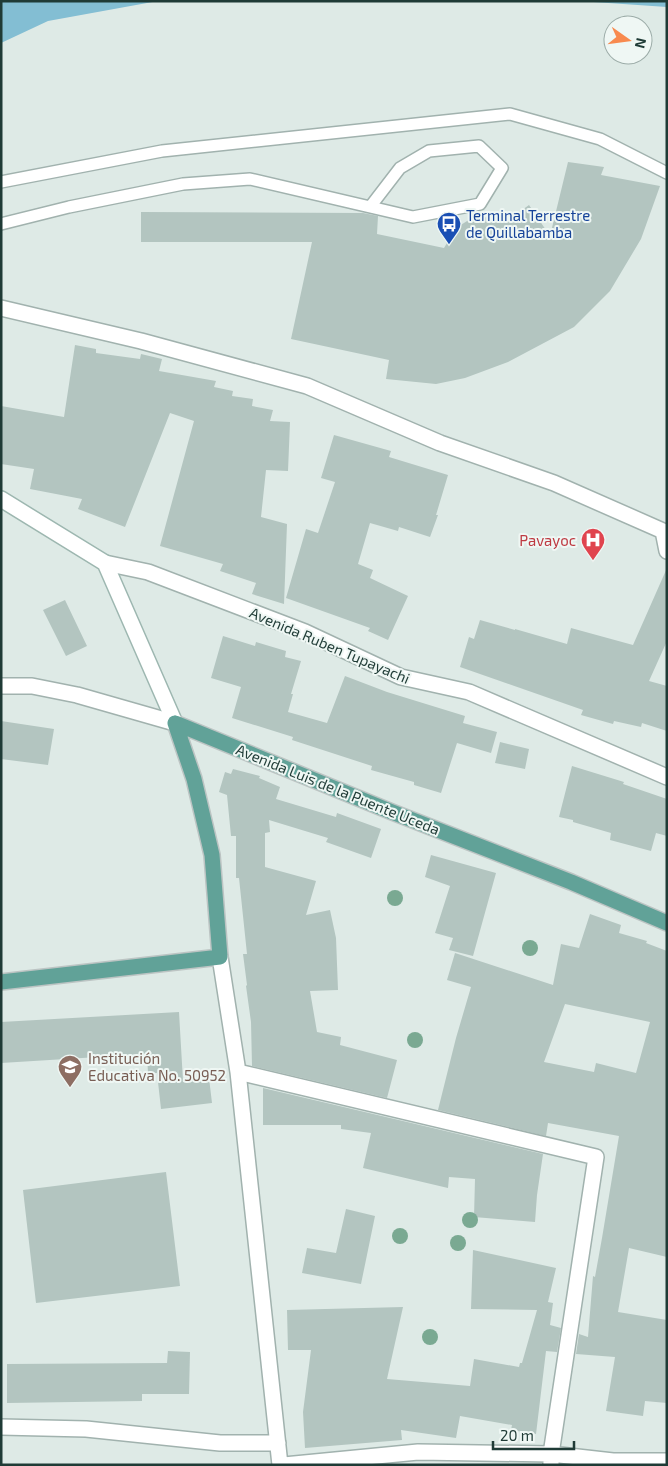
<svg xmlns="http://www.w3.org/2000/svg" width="668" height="1466" font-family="'Exo 2',sans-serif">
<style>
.water{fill:#83bed3}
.building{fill:#b3c5c0;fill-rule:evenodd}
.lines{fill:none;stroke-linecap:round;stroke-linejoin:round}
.lane-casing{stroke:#a1b2ae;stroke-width:14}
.street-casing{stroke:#a1b2ae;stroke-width:18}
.secondary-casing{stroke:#9db7b0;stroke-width:18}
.primary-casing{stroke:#bcc4c3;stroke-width:18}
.lane{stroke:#fff;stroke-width:11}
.street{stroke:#fff;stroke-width:15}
.secondary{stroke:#fff;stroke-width:15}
.primary{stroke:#61a298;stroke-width:15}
.tree{fill:#7aa992}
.labels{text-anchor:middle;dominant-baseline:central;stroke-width:4;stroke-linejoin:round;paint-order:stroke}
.transit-label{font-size:15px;fill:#164399;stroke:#eff7f4;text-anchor:start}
.health-label{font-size:15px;fill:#be3a42;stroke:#eff7f4;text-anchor:end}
.street-label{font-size:15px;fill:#1f3b36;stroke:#eff7f4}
.education-label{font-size:15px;fill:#785e54;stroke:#eff7f4;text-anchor:start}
</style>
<rect width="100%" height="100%" fill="#deeae6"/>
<path class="water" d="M1 1H158L48 21 1 43Z
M579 1H667V7Z"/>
<path class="building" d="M568 162 604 167 601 175 660 186 641 239 610 291 574 327 508 362 465 378 436 384 386 379 389 360 291 339 312 242H141V212L363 213 378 216 377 234 444 248 456 228 475 216 508 220 529 205 550 236Z
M75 345 96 349V353L140 359 141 354 162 359 159 371 216 381 214 387 233 391 232 396 253 399 252 406 273 410 270 421 290 422 288 471 266 470 261 517 287 524 284 604 252 594 256 583 220 571 223 564 160 546 194 421 170 413 125 527 78 509 82 499 30 489 34 469 1 464V406L64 417Z
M334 435 391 451 389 457 448 475 436 515H438L430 537 399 527 398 531 370 523 358 564 373 570 370 578 408 596 388 640 368 631 370 628 286 598 306 529 318 533 335 482 321 478Z
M667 568V641L649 681 667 686V731L642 723 641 727 614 721 613 724 581 715 583 710 460 667 469 637 474 639 480 620 515 630V629L567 644 571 628 633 645Z
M65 600 87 646 66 656 43 610Z
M223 636 255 646 256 642 286 651 285 657 301 661 291 694H293L288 712 327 723 345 676 387 692 465 716 463 723 497 732 491 753 457 743 441 793 414 785V782L371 770 372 766 292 740 293 737 232 718 241 687 211 678Z
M1 721 54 729 48 765 1 759Z
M500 742 529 749 525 769 495 763Z
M572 766 624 782 623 784 667 799V836L656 833 651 851 610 840 611 833 573 822V820L559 817Z
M233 769 260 776 259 778 280 787 276 799 336 817 337 813 381 829 371 858 326 842 328 838 269 820 270 832 265 833V867L316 881 306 915 330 910 336 938 338 990 310 991 317 1032 341 1037 340 1045 397 1060 387 1098 252 1066 251 1022 246 986 247 985 243 954H247L239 878H236V836H231L227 795 219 792 225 772 231 774Z
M431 855 496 873 473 956 449 950 453 938 435 933 450 886 425 877Z
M590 914 621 925 619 933 647 941 646 943 667 951V1257L629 1248 618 1312 667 1320V1403L645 1401 643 1416 606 1411 615 1357 576 1354 579 1334 588 1337 593 1276 595 1277 602 1238 619 1136 548 1123 546 1136 438 1110 456 1038 471 987 447 980 455 953 553 985 561 944 579 948ZM565 1004 650 1022 636 1073 596 1063 594 1072 544 1062Z
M179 1012 183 1081 209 1078 212 1103 161 1109 157 1073H148L147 1054 1 1063V1022Z
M263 1088 543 1154 537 1195 535 1222 474 1217 475 1179 449 1177 448 1188 363 1168 371 1133 341 1129V1125H263Z
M166 1172 180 1286 36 1303 23 1190Z
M346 1209 375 1216 361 1284 302 1273 307 1248 336 1253Z
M473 1250 556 1268 548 1302 553 1303 550 1325 561 1328 557 1352 546 1351 536 1434 511 1430 512 1425 460 1416 456 1438 401 1430 402 1440 305 1448 303 1412 311 1350H288L287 1310 403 1307 387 1379 470 1386 474 1359 519 1367 520 1363H522L537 1310 471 1309Z
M168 1351 190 1352 189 1394H142V1401L7 1403V1364L167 1363Z"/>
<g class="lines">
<defs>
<path id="lane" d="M1 182 162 151 510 114 600 139 667 173
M1 224 69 207 183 184 250 179 413 217 480 204 502 168 479 146 429 151 400 168 370 207"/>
<path id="street" d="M1 308 141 341 307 386 440 443 554 483 663 531 667 551
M105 563 148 572 305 632 401 677 469 692 667 777
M1 686H32L77 695 175 723
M220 957 238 1072 280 1465
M238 1072 596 1157 551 1454V1465
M1 1427 86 1429 220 1443H278
M284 1465 418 1452 551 1454 613 1461H667"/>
<path id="secondary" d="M1 499 105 563 175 723"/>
<path id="primary" d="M175 723 392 812 571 882 667 923
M1 982 220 957 212 855 194 779 175 723"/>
</defs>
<use href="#lane" class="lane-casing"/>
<use href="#street" class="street-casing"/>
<use href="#secondary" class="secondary-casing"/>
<use href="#primary" class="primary-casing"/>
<use href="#lane" class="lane"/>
<use href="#street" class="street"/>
<use href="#secondary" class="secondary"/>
<use href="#primary" class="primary"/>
</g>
<g class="tree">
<circle cx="395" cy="898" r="8"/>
<circle cx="530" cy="948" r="8"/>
<circle cx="415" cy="1040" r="8"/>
<circle cx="470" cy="1220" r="8"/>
<circle cx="400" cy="1236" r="8"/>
<circle cx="458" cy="1243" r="8"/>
<circle cx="430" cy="1337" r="8"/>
</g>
<defs>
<symbol id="bus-pin" viewBox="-11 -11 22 30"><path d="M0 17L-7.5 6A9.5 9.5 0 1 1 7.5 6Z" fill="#1a4fb4" stroke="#eff7f4"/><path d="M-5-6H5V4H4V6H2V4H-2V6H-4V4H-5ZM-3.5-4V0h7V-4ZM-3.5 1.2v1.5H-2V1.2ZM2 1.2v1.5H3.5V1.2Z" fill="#fff"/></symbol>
<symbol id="hospital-pin" viewBox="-11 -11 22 30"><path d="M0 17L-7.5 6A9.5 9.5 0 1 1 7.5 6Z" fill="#e0444e" stroke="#eff7f4"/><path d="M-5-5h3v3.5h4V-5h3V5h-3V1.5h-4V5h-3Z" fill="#fff"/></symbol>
<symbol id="school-pin" viewBox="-11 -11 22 30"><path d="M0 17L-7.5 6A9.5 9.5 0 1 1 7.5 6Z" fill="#8d6e63" stroke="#eff7f4"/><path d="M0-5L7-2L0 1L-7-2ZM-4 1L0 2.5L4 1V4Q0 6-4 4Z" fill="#fff"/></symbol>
</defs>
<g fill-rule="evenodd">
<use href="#bus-pin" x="435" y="210" width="28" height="38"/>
<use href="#hospital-pin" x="579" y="526" width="28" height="38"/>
<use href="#school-pin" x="56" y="1053" width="28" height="38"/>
</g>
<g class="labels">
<g class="transit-label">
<text x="466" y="215">Terminal Terrestre<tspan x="466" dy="17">de Quillabamba</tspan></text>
</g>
<g class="health-label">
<text x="576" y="540">Pavayoc</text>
</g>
<g class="street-label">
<text transform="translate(330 645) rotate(23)">Avenida Ruben Tupayachi</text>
<text transform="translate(338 789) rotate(22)">Avenida Luis de la Puente Uceda</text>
</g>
<g class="education-label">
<text x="88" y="1058">Institución<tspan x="88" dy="17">Educativa No. 50952</tspan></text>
</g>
</g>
<rect width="668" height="1466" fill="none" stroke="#1f3b36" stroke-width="5"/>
<g transform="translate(628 40) rotate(104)"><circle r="24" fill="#eff7f4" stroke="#9caca8"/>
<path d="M0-4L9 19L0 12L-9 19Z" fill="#f88a4f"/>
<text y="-8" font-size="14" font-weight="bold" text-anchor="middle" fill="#1f3b36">N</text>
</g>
<path d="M493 1441v8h81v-8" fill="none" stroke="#1f3b36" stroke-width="2.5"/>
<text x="500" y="1441" font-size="15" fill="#1f3b36" stroke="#eff7f4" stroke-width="4" paint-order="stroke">20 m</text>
</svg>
